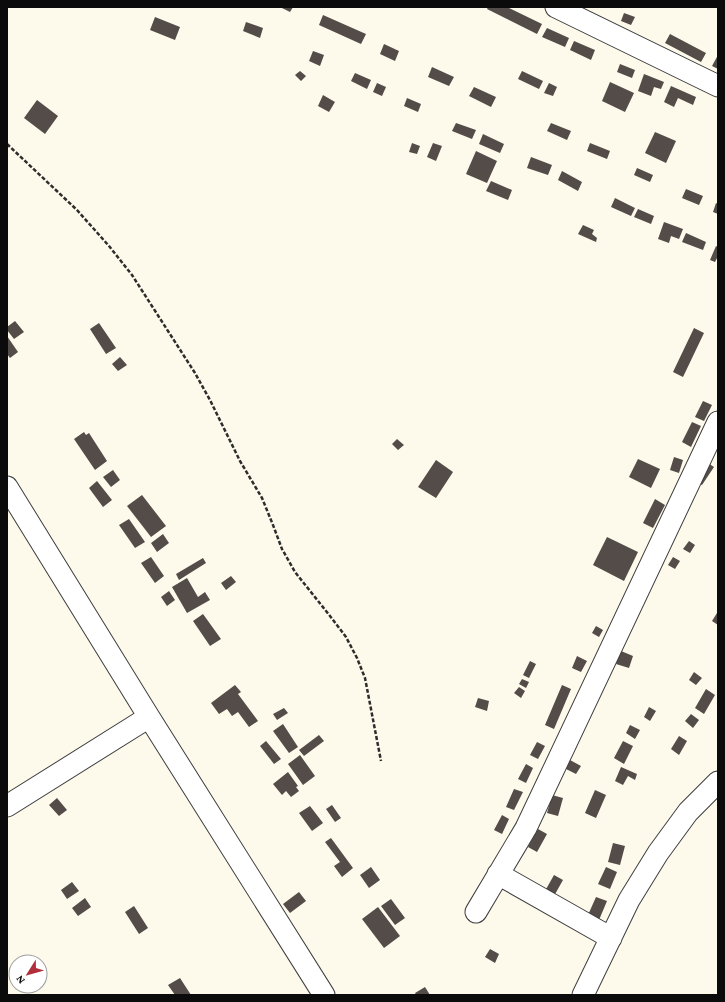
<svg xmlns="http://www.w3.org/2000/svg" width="725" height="1002" font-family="'Crimson Pro',serif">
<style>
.building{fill:#534c48}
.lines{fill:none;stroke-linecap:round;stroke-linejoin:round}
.street-casing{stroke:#3e3e3e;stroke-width:23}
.path{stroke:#2d2d2d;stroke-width:2.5;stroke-dasharray:4 2;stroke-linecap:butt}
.street{stroke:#fff;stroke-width:21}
</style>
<rect width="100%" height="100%" fill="#fdf9eb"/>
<path class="building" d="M280 7H293L290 12Z
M488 7H507L542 24 537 34 487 9Z
M624 13 635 17 631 25 621 21Z
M323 15 366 34 361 44 319 25Z
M155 17 180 27 175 40 150 30Z
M246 22 263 28 260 38 243 31Z
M547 28 569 38 565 47 542 37Z
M670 34 706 53 701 62 665 43Z
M574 41 595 50 591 60 570 50Z
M384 44 399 51 395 61 380 54Z
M313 51 324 55 320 66 309 61Z
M718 55V69L712 66Z
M620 64 635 70 632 78 617 72Z
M432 67 454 77 449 86 428 77Z
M300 71 306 76 301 81 295 75Z
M522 71 543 81 539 89 518 79Z
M355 73 371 80 367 89 351 81Z
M644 74 664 82 661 89 654 87 651 96 638 91Z
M610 82 634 93 625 112 602 101Z
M377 83 386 87 382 96 373 92Z
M549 83 557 87 553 96 544 93Z
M671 86 696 97 693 105 678 98 674 107 664 102Z
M474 87 496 97 491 107 469 96Z
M323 95 335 102 329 112 318 106Z
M407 98 421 104 418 112 404 106Z
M37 100 58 116 45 134 24 118Z
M456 123 476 130 472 139 452 131Z
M551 123 571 131 567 140 547 131Z
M655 132 676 141 666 163 645 153Z
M483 134 504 144 500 153 479 144Z
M412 143 420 146 417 154 409 152Z
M433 143 442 146 436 161 427 157Z
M590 143 610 151 607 159 587 151Z
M476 151 497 161 487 183 466 174Z
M531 157 552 165 548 175 527 168Z
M637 168 653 175 650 182 634 175Z
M562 171 582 182 578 191 558 180Z
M491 181 512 190 508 200 486 191Z
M686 189 703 196 699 205 682 198Z
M615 198 635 208 631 216 611 207Z
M716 203 718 204V214L713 212Z
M638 209 654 216 651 224 634 217Z
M664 222 683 229 679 239 671 236 669 243 658 239Z
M583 225 594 230 592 234 597 238 596 242 578 234Z
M686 233 706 242 703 250 682 242Z
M716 246 718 247V256L715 262 710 260Z
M15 321 24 332 14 339 7 330V327Z
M99 323 116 348 106 354 90 329Z
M694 328 704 333 683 377 673 372Z
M7 336 18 352 10 358 7 354Z
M120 357 127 365 118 371 112 364Z
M703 401 712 405 704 421 695 417Z
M692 422 701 426 691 447 682 442Z
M84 432 86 435 89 433 107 461 95 470 74 439Z
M397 439 404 445 398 450 392 444Z
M674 457 683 460 679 473 670 470Z
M638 459 660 469 651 488 629 477Z
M436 460 453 472 436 498 418 487Z
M705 461 714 467 702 485 693 480Z
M113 470 120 480 111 487 103 477Z
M97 481 112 500 103 507 89 488Z
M142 495 166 526 151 537 127 506Z
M655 499 665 505 653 528 643 523Z
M129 519 145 542 135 548 119 525Z
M163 534 169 543 157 552 151 543Z
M607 537 638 552 624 581 593 565Z
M689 541 695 545 690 553 683 549Z
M151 557 164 576 155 583 141 563Z
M673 557 680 561 675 569 668 565Z
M203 558 206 563 179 580 176 574Z
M231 576 236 582 226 590 221 583Z
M187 578 198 597 205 592 210 600 187 613 172 587Z
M169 591 175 600 167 606 161 597Z
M717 613H718V625L712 621Z
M203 614 221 639 210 646 193 621Z
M596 626 603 630 599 637 592 633Z
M621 651 633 656 629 668 616 664Z
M577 656 587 661 581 672 572 668Z
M530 661 536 664 529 678 523 675Z
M694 672 702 678 696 685 689 680Z
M522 679 529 682 526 688 519 684Z
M235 685 241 692 238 694 258 721 249 727 238 712 232 716 227 709 219 714 211 703Z
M562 685 571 689 554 729 545 725Z
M519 687 525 691 521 698 514 693Z
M706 689 715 695 704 714 695 708Z
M478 698 489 701 487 711 475 707Z
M649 707 656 711 650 721 644 717Z
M284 708 288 713 277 720 273 714Z
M691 714 699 720 693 728 685 721Z
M283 724 298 747 289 753 273 731Z
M630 725 640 730 635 739 626 733Z
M319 735 324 741 304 756 299 750Z
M679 736 687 741 679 755 671 749Z
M266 741 281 759 274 764 260 746Z
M623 741 633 746 624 764 614 758Z
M537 742 545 746 538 759 530 755Z
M300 755 315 776 303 785 288 764Z
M570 760 581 766 576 774 566 769Z
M526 764 533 768 526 783 518 779Z
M621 767 637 774 635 780 628 776 623 785 615 781Z
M288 772 298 786 296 787 299 791 291 797 286 791 282 795 273 784Z
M514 789 523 792 514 810 506 807Z
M595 790 606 795 596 818 585 813Z
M552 795 563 798 558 816 547 813Z
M57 798 67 810 59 816 49 805Z
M332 805 341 818 335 822 326 809Z
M310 806 323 823 312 831 299 813Z
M502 815 509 819 502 834 494 830Z
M538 829 547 834 537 852 528 847Z
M331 838 353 868 342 877 334 866 340 862 325 842Z
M613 843 625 846 620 865 608 862Z
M371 867 380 880 369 888 360 875Z
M606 867 617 872 610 889 598 884Z
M554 875 563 880 554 896 545 891Z
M72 882 79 891 67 899 61 890Z
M299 892 306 901 290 913 283 904Z
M596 897 607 901 599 920 588 915Z
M85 898 91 907 78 916 72 908Z
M391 899 405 918 395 925 381 906Z
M134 906 148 928 139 934 125 912Z
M378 907 400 936 384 948 362 919Z
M490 949 499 954 495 963 485 957Z
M180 978 191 995H175L168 985Z
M425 987 430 995H416L415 993Z"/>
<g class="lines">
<defs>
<path id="street" d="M556 7 718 86
M7 487 149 717 324 995
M7 806 149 717
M498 874 611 938
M476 912 526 828 718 422
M583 995 629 900 658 853 688 812 718 782"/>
</defs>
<use href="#street" class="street-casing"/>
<path class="path" d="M7 144 77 210 109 246 132 275 195 373 210 400 240 461 262 498 273 525 282 549 295 572 330 616 346 637 357 658 365 678 381 761"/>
<use href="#street" class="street"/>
</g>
<rect width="725" height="1002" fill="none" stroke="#0b0b0b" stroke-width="16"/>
<g transform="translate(28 974) rotate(233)"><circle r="19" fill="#ffffff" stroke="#9d9d9d"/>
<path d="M0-3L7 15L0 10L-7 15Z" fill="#b02f3b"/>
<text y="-6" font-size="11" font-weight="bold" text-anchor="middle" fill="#0b0b0b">N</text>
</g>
</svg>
